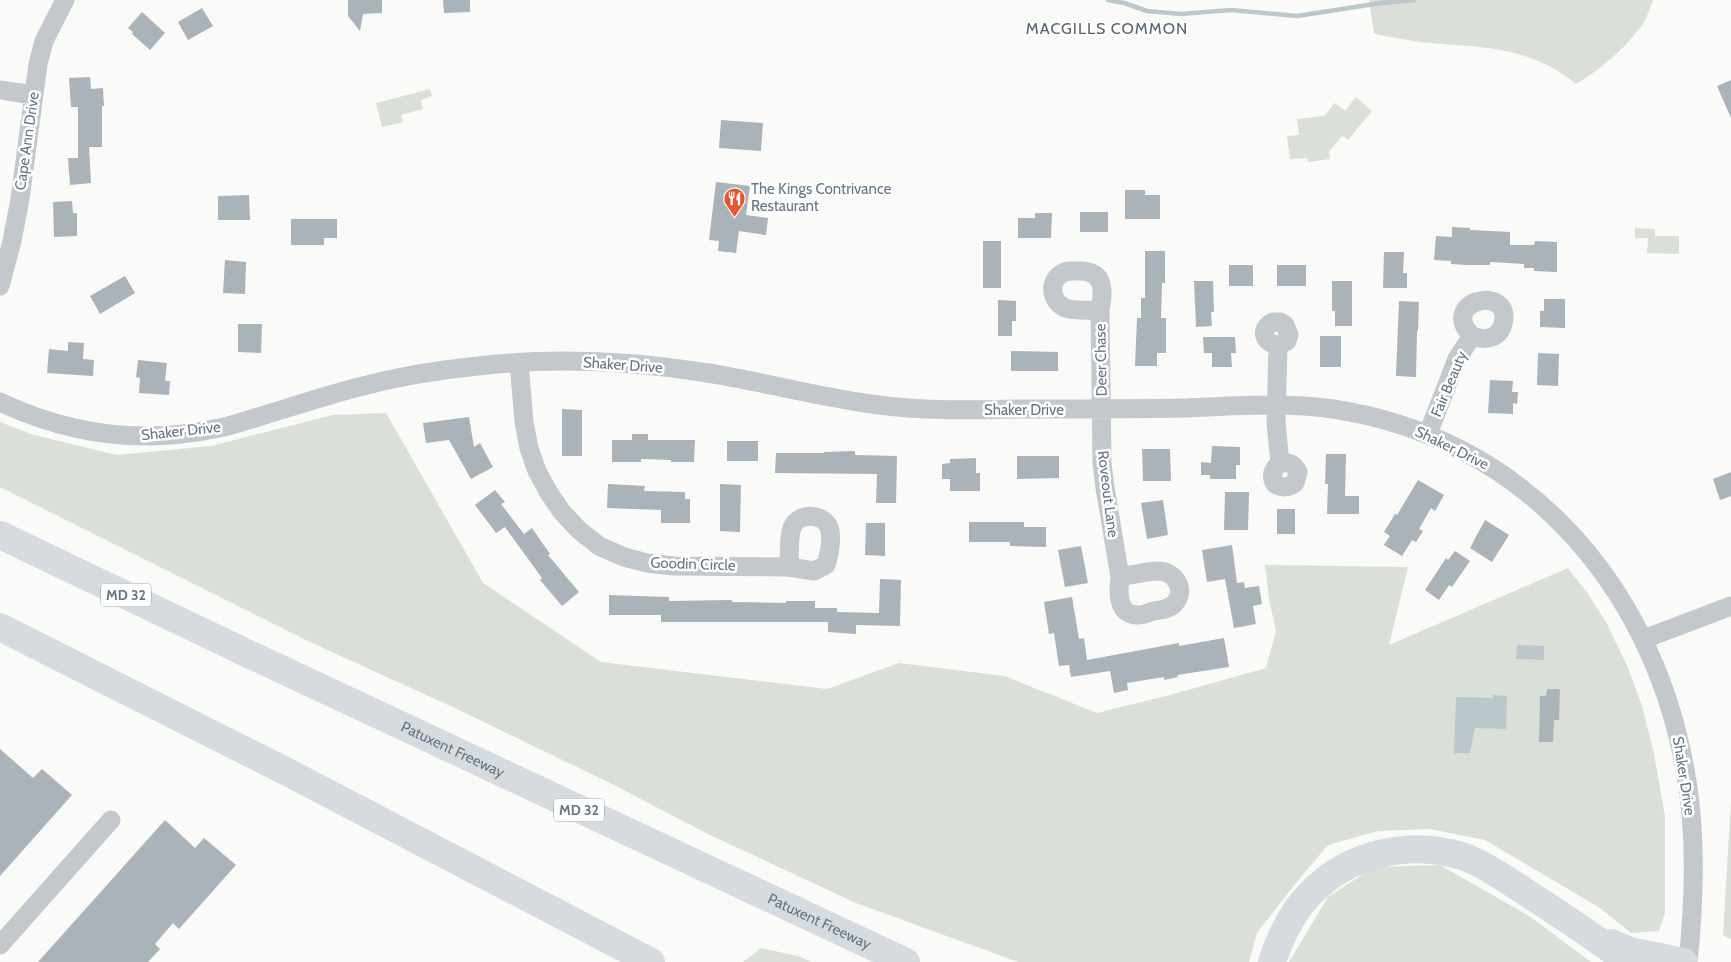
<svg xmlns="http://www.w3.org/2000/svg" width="1731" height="962" font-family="Cabin,sans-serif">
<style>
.green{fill:#dadfd7}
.water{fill:#bbc7cb}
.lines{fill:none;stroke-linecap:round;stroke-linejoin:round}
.stream{stroke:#bbc7cb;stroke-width:4.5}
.building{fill:#aab3b9}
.minor{stroke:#c3c8cc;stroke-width:19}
.highway{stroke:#d6dbdf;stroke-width:28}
.labels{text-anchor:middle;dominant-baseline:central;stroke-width:5;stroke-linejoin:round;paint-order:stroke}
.shield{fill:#fff;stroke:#939fa8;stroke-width:1}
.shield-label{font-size:14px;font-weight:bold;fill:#657683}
.street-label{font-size:15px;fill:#657683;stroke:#fff}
.poi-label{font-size:15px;fill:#657683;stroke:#fff;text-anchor:start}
.neighbourhood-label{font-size:16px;letter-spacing:1px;fill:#57646e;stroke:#fff}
</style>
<rect width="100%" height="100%" fill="#fafaf8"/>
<path class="green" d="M1369 0H1653C1650 8 1647 18 1642 25 1626 48 1600 70 1576 84 1528 44 1478 48 1420 42 1406 40 1392 37 1379 35L1374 33Z
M430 89 432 96 421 100 423 109 401 115 403 122 382 127 376 103Z
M1356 97 1372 111 1348 140 1342 136 1329 151 1330 159 1308 162 1307 158 1290 159 1287 136 1299 135 1297 119 1324 116 1335 103 1345 111Z
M1635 228 1655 229V236H1679V254L1647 253 1648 238H1635Z
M386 413 483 583 601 662 827 689 899 663 1004 676 1097 713 1170 695 1266 668 1276 631 1269 599 1265 565 1408 567 1389 645 1568 568 1588 594 1607 624 1628 668 1642 706 1654 754 1665 816V913L1659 931 1631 933 1600 908 1485 840 1430 829 1378 831 1328 845 1299 879 1257 933 1249 962H1018L856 903 708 834 610 783 459 710 310 642 0 487V422L34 435 117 455 211 446 333 415Z
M1731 801V939L1723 935Z
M1440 865 1529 916 1591 962H1289L1328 897 1374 867Z
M761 948 798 956 812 962H743Z"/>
<path class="water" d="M1517 645 1544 646V660L1516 659Z
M1493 695 1507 696 1506 729 1475 728 1470 753H1454L1456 697 1493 698Z"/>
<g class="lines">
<path class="stream" d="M1108 0 1124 3 1147 11 1181 14 1231 10 1297 16 1381 3 1414 0"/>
</g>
<path class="building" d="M348 0H382V13L363 14 360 31 348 16Z
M443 0H470V12L444 13Z
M202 8 213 26 188 40 178 22Z
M142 12 165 33 150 50 132 34 133 32 128 28Z
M90 77 91 89 103 88 104 106H102V147H89L91 183 70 185 68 158H78V107H71L69 78Z
M1731 80V118L1717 86Z
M721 120 763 123 761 151 719 148Z
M716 182 750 186 746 215 768 218 766 235 739 231 736 253 718 251 719 241 709 240Z
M1125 190H1145V195H1160V219H1125Z
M249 195 250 220H218V196Z
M72 201 73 213H77V236L54 237 53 202Z
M1080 212H1108V232H1080Z
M1035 213H1052L1051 238H1018V218H1035Z
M291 219H337V238H324V245H291Z
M1452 227 1470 228V230L1510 232V245H1534L1535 241 1557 242V272L1534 271V268H1524V264L1490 262V265H1468L1451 264V261L1434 260 1436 236 1452 237Z
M983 241H1001V288H983Z
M1145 251H1165V283H1162L1161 318H1166V353H1157V366H1135L1137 318H1141V298H1145Z
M1384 252H1404L1403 273H1407V288H1383Z
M225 260 246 262 245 294 223 293Z
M1229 265H1253V286H1229Z
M1277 265H1306V286H1277Z
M125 276 135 293 100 314 90 296Z
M1194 281H1213L1214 312H1211L1212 326 1196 327Z
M1332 281H1352V326H1335V311H1332Z
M1544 299H1565V328L1540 327V311H1544Z
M998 300 1016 301V321H1012V336H998Z
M1399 301 1419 302 1418 331H1417L1416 377 1396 376Z
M238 324H262L261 353 238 352Z
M1320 336H1341V367H1320Z
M1203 337H1235L1236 353H1231L1232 367H1212V353H1204Z
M68 342 84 343 83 359 94 360 93 376 47 373 49 349 68 351Z
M1011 351 1058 352V371H1011Z
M1538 353 1559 354 1558 386 1537 385Z
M138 360 167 363 165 381H170L169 395 139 393 140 378 136 377Z
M1490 380 1513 381 1512 392H1518L1517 404 1513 403V414L1488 413Z
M562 409 582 410V456H562Z
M469 417 474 447 480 443 493 467 471 479 449 440 426 443 423 423Z
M632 434H648V440H695L694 462H671V460L641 459V462H612V440H632Z
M727 441H758V461H727Z
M1212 446 1240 447V465H1236V479H1210V475H1201V462L1211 463Z
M1142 449H1170L1171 481H1143Z
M855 451V455L897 456 896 503H876L877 474 775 473 776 453H824V452Z
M1326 454H1346L1345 496H1359V514H1327L1328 484H1325Z
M1017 456H1059V478L1017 479Z
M976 458V473H980V491H950V479H942V464L950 463V459Z
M1731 472V496L1720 500 1713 479Z
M1418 480 1444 495 1435 511 1431 508 1419 529 1423 531 1416 542 1412 540 1402 556 1384 545 1390 536 1384 532 1395 514 1397 515Z
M608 484 645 486 644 491 685 492V499H690V523H661V510L607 508Z
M720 484 741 485 740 532 720 531Z
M495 490 505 502 501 504 524 534 532 528 550 554 548 555 579 592 562 606 540 580 542 578 505 527 496 533 475 505Z
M1225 492H1249L1248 530H1224Z
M1163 500 1168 535 1147 539 1141 503Z
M1277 509H1295V534H1277Z
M1485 520 1509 535 1492 562 1470 548Z
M969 522H1024V527H1046V547L1010 546V542H969Z
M866 523H885V556L865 555Z
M1232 545 1237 583 1244 582 1245 588 1259 586 1262 604 1253 606 1256 624 1234 628 1225 579 1207 582 1202 550Z
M1081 546 1088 583 1065 587 1058 550Z
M1455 551 1470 561 1452 587 1449 585 1439 600 1425 590 1446 558 1448 560Z
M880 579 901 580 900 626 856 625V634L828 632V622H661V615H609V595L669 597V601L732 600V602L786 603V601H815V608H837V612L879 613Z
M1072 597 1079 639 1084 638 1087 660 1179 643V646L1224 638 1229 667 1177 675 1178 677 1164 680V677L1127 683 1128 690 1114 693 1110 671 1071 677 1069 665 1059 666 1054 633 1049 634 1044 602Z
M1547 689H1560L1559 720H1554L1553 742H1539L1540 696H1546Z
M0 749 33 778 42 769 72 795 0 876Z
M165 820 195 848 204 838 236 865 179 929 173 923 155 944 160 949 148 962H38Z"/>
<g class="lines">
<path class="minor" d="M0 90 33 95
M0 286 12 241 20 199 38 64 44 41 65 0
M1100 310C1090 310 1079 311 1069 309 1053 306 1046 284 1061 274 1066 270 1072 271 1079 271 1105 271 1104 290 1100 310L1102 463 1105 488 1120 577C1132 575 1146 571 1158 571 1174 571 1187 589 1175 603 1170 609 1161 610 1154 611 1149 612 1144 615 1139 615 1117 616 1118 592 1120 577
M1278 346C1263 342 1259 329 1273 322H1280L1285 325 1289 335 1287 341 1278 346 1276 423 1280 463C1273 469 1270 475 1275 484 1283 488 1288 488 1295 483L1298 472C1294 464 1290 462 1280 463
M519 363 524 422 529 448 537 471 549 493 562 512 579 530 599 546 624 557 647 563 674 566 789 567 814 571 826 565C829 555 832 542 830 531 827 513 798 511 792 528 788 539 790 555 789 567
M0 402C68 434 141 444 214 429 228 427 241 422 255 418 288 408 321 397 355 388 395 377 437 370 478 366 554 357 633 361 708 373 781 385 851 406 925 409 960 411 994 409 1029 409 1082 409 1134 409 1186 408 1235 406 1285 402 1333 409 1521 437 1649 581 1684 764 1697 829 1695 896 1688 962
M1428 434 1457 359 1472 336C1437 301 1513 283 1503 324 1499 339 1484 341 1472 336
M1644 639 1731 606
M0 945 111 820"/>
<g class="highway">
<path id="s1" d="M0 535 253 656 906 962"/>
<path d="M0 627 293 775 651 962"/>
<path d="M1611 943 1630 951 1684 962"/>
<path d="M1272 962C1280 938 1290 915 1308 896 1347 853 1410 839 1465 857 1486 865 1505 879 1524 891 1559 914 1594 936 1627 962"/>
</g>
</g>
<defs>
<symbol id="restaurant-pin" viewBox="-11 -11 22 30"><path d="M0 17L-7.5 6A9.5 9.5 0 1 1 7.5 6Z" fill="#e4572e" stroke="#fff"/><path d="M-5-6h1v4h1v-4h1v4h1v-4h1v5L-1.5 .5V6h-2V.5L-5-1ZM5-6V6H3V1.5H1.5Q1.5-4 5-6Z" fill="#fff"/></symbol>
</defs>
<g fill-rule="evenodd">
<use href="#restaurant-pin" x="722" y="186" width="25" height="34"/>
</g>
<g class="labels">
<g class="shield">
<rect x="101" y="583.5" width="50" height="23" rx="4"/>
<rect x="554" y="798.5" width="50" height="23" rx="4"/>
</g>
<g class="shield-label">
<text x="126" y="595">MD 32</text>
<text x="579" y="810">MD 32</text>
</g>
<g class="street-label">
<text transform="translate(27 141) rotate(-82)">Cape Ann Drive</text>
<text transform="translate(1101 360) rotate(-91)">Deer Chase</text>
<text transform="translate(623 365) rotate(4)">Shaker Drive</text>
<text transform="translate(1449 384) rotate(-67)">Fair Beauty</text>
<text x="1024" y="410">Shaker Drive</text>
<text transform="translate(181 431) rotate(-6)">Shaker Drive</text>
<text transform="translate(1452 448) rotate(26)">Shaker Drive</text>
<text transform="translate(1108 494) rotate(83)">Roveout Lane</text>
<text transform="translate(693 564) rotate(2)">Goodin Circle</text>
<text stroke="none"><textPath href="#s1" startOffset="501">Patuxent Freeway</textPath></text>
<text transform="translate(1684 776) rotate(81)">Shaker Drive</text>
<text stroke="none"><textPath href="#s1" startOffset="906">Patuxent Freeway</textPath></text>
</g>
<g class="poi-label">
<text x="751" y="189">The Kings Contrivance<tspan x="751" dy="17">Restaurant</tspan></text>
</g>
<g class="neighbourhood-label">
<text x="1107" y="28">MACGILLS COMMON</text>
</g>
</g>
</svg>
